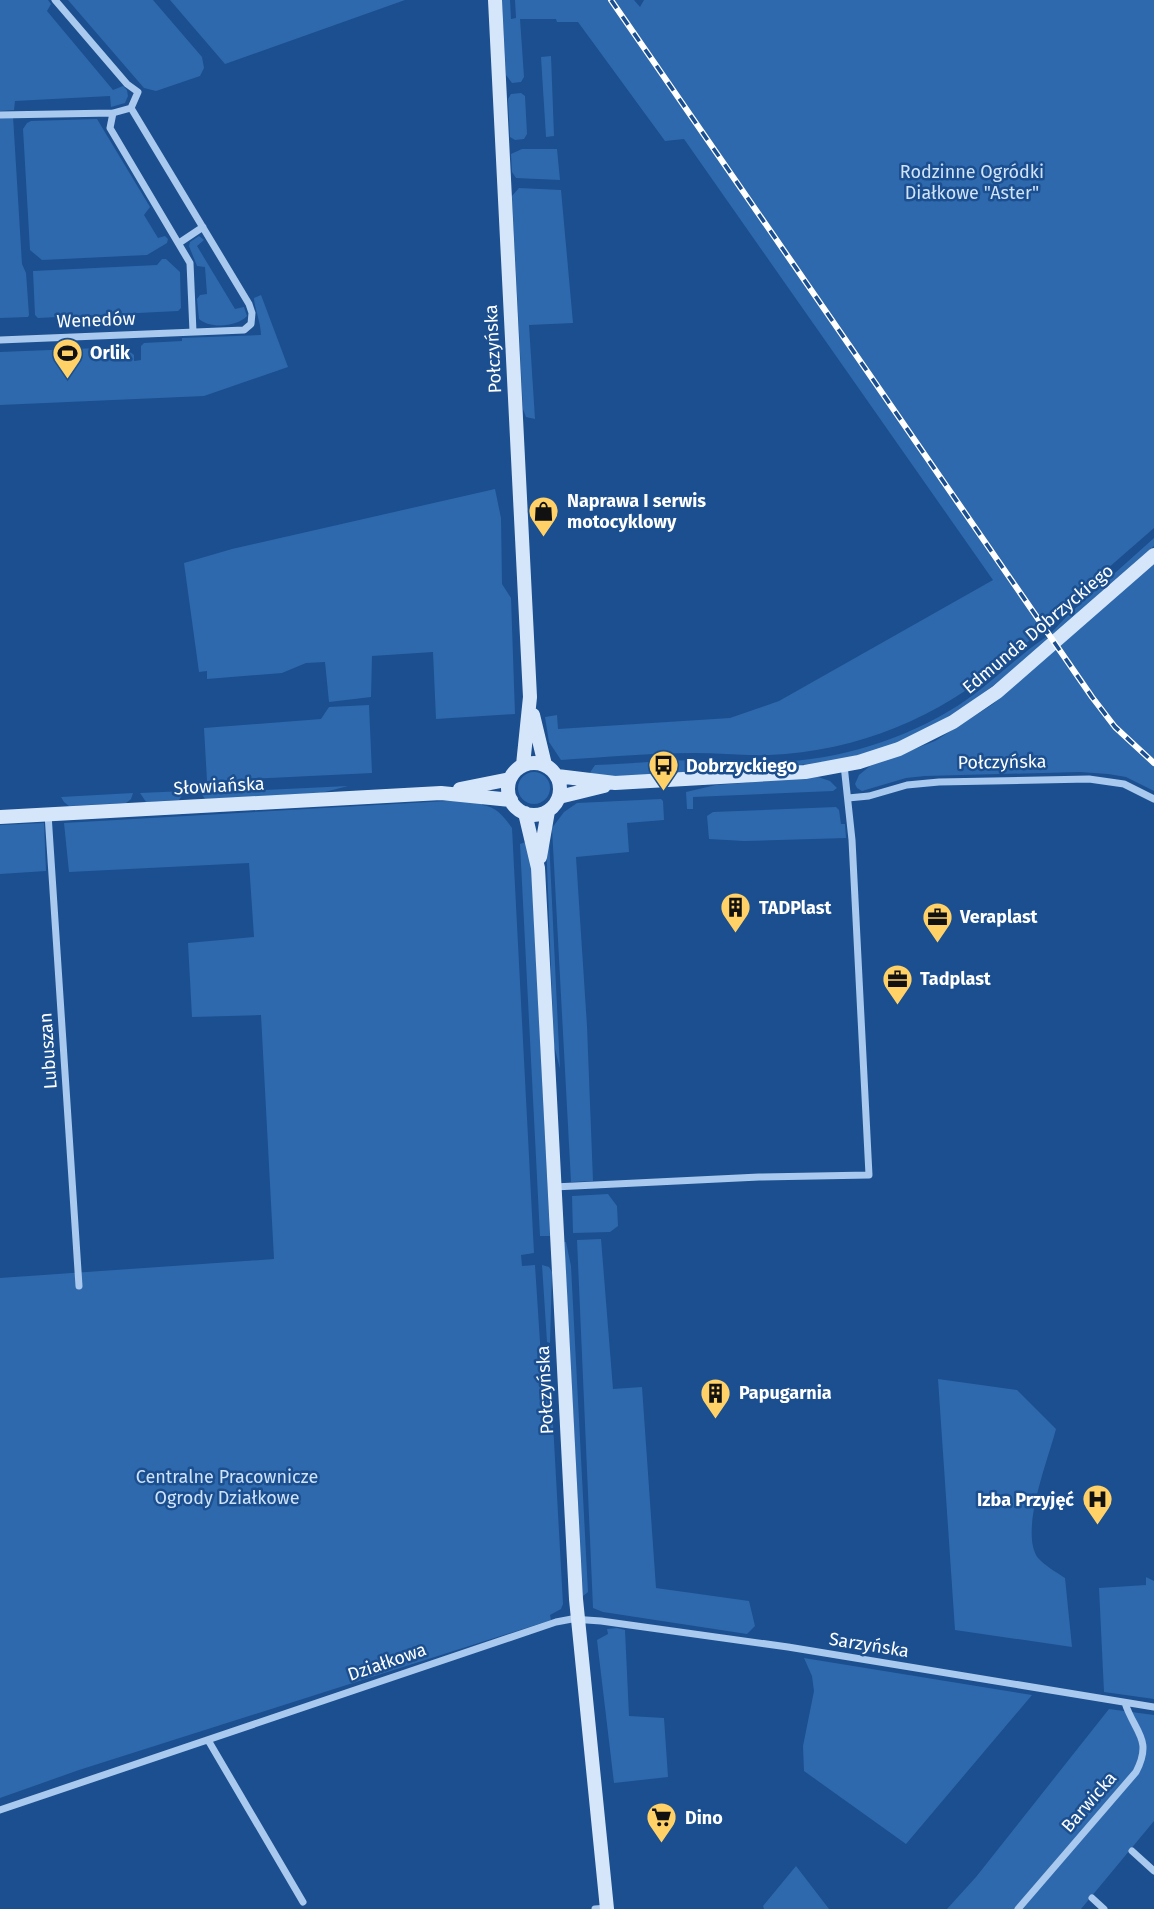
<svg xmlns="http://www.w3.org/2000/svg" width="1154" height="1909" font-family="'Fira Sans',sans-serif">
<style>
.green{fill:#2e69ad}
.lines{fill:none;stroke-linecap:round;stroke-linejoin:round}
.street{stroke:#a9c9ee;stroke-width:7}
.secondary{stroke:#d6e6fa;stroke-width:14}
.rail-casing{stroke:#fff;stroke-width:6}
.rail{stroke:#1b4f8f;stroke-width:3.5;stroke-dasharray:10;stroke-linecap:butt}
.labels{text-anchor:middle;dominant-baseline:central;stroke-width:5;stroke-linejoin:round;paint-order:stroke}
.park-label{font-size:18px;fill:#cfe3fa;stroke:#1b4f8f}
.street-label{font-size:18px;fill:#fff;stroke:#1b4f8f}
.poi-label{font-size:18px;font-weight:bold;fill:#fff;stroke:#1b4f8f;text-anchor:start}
</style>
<rect width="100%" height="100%" fill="#1b4f8f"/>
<path class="green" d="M0 0H48L51 4 47 11 113 90 123 86 127 90 128 96 125 103 111 107 110 96 15 101 14 110 0 111Z
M68 0H153L202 57 204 68 200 76 156 91 144 88Z
M170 0H405L225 64Z
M502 0H510L511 19 516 18 515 0H634L640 7 644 0H1154V528L1060 610C1046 630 1025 643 1006 660 938 718 858 751 769 755 744 756 719 753 694 753 650 753 605 757 561 760L549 742 545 717 557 715 558 729 730 718 779 701 993 580 684 139 665 141 578 22H557L556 19H520L524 77 521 82 512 83 506 75Z
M551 56 554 136 546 137 541 57Z
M521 93 525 96 527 134 524 139 515 140 510 137 508 99 511 94Z
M13 116 22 264 26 273 29 315 28 317 0 318V117Z
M97 119 150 207 144 215 158 238 165 236 168 239 167 243 147 255 42 260 30 250 23 129 27 123 31 121Z
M522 149H557L560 180 516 178 512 172 511 154Z
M519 188 561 190 573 323 529 325 535 419 526 417 523 409 512 196Z
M199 236 204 240 197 246 235 309 244 307 247 316C237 327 210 329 199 319L197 299 200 295 207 294 205 267 197 266 189 246 190 242Z
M162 259H166L180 272 181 308 178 311 38 318 35 315 33 271 157 265Z
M261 295 288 367 204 396 0 405V352L124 347 134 355V361L141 360V346L144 343 182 341V338L261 335C261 323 254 306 254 298Z
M495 489 501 518 502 584 511 598 515 714 436 719 433 652 372 656 371 697 329 702 325 662 306 663 282 673 207 679V671L199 672 184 563 232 549Z
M1154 538V546L1053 635 1051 633 1068 615Z
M1154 564V791L1126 777 1108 774 1080 772 925 776 906 778 862 791 857 788 855 784 859 775 870 766 935 741 993 704Z
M1046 637 1048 640C1005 678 961 714 909 738 851 764 788 767 726 770 679 773 633 776 587 777L595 765C629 764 663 760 697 760 716 761 736 763 755 763 823 763 890 746 949 711 984 691 1012 660 1046 637Z
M369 705 372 773 207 781 204 728 321 719 329 707Z
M518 788a16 16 0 1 1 32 0a16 16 0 1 1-32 0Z
M818 777 830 781 837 788 833 791 693 797V809H687L686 792 716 785Z
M348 786 321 793 205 799 199 790 221 792Z
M185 791 179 800 146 802 140 793Z
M133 793 131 799 126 803 69 806 64 802 61 797Z
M482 799V805C497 807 504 817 512 828L534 1253 521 1255 522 1266 535 1265 542 1373 553 1423 563 1604 561 1609 550 1615 551 1620 548 1621 79 1770 0 1798V1278L274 1259 261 1015 192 1017 188 943 254 937 249 863 69 872 64 823Z
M661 799 663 801 664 820 627 823 629 852 576 857 587 1026 593 1181 571 1182 552 828 564 812 577 803Z
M836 807 839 810 841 824H845L846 838 744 841 709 839 707 816 713 812Z
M44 823 46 871 0 874V825Z
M549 839 560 1069 554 1045 546 840Z
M528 841 531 860 550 1236H540L520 844Z
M608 1194 617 1206 618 1226 610 1232 573 1233 572 1196Z
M601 1239 613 1389 642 1387 656 1588 749 1601 755 1626 747 1634 603 1612 593 1608 577 1240Z
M564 1242H566L571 1266 588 1592 583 1596Z
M542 1265 549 1267 552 1272 550 1343 547 1342Z
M938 1379 1017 1390 1056 1429C1048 1460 1019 1532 1038 1558 1044 1565 1056 1572 1065 1578L1072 1647 955 1630Z
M1146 1577 1154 1581V1699L1104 1692 1099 1588 1146 1585Z
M617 1628 625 1630 629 1716 664 1718 668 1777 614 1783 597 1640 608 1634 607 1629Z
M804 1658 1032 1695 906 1844 804 1771 803 1746 814 1691 812 1676Z
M1109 1709 1154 1715V1821L1081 1909H947L976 1877Z
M796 1866 829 1909H764L763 1906Z"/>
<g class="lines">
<path class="street" d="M113 113 110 128 190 263 193 332
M0 115 113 113 131 108
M179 243 203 227
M0 340 244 330 251 324 252 313 249 304 131 108 138 92 127 84 55 0
M848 798 869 796 907 785 939 782 1089 779 1124 784 1154 799
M48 814 79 1286
M554 1187 759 1177 869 1175 852 840 844 765
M208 1740 303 1902
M0 1810 556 1622 572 1619 601 1621 788 1647 1154 1707
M1132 1851 1154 1871
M1092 1898 1104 1909
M595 1909 607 1908
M1018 1909 1136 1772C1153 1739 1135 1733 1125 1703"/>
<path class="secondary" d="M495 0 530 697 523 765
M533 715 545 765
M508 789a26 26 0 1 1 52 0a26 26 0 1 1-52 0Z
M557 776 615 783 805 772 859 762 899 749 953 722 997 692 1154 555
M460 789 510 779
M559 797 604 786
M525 813 538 868 576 1599 607 1909
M0 817 441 793 511 800
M540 857 548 811"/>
<defs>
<path id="rail" d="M611 0 1092 697 1115 727 1154 763"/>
</defs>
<use href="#rail" class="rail-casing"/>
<use href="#rail" class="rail"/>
</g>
<defs>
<symbol id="stadium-pin" viewBox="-11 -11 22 30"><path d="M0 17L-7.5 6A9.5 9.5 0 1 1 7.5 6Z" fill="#ffd166" stroke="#1b4f8f"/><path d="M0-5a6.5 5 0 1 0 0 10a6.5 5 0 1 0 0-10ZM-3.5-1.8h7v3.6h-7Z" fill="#111"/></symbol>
<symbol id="shop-pin" viewBox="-11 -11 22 30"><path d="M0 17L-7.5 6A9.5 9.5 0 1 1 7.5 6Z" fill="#ffd166" stroke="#1b4f8f"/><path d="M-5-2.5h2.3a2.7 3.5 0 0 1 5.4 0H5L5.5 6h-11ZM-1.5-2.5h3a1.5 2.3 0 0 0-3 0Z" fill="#111"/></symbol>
<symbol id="bus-pin" viewBox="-11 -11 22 30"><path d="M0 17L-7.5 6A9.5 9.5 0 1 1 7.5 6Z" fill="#ffd166" stroke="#1b4f8f"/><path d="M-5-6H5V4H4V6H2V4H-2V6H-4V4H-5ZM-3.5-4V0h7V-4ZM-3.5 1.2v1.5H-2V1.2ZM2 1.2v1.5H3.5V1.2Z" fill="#111"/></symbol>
<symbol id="building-pin" viewBox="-11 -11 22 30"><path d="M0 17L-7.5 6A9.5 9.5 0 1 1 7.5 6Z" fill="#ffd166" stroke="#1b4f8f"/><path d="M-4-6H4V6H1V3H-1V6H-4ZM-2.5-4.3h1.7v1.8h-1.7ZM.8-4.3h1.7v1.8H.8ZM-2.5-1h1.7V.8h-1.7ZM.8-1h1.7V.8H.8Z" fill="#111"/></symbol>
<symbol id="office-pin" viewBox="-11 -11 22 30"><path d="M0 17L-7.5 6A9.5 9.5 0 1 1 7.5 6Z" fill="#ffd166" stroke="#1b4f8f"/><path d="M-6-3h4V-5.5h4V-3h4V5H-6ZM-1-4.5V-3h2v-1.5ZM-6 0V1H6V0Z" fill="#111"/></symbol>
<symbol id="hospital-pin" viewBox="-11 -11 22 30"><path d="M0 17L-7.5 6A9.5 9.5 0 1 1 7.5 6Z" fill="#ffd166" stroke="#1b4f8f"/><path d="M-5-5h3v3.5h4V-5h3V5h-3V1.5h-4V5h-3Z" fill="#111"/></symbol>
<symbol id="supermarket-pin" viewBox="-11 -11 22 30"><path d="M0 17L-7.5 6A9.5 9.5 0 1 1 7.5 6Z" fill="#ffd166" stroke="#1b4f8f"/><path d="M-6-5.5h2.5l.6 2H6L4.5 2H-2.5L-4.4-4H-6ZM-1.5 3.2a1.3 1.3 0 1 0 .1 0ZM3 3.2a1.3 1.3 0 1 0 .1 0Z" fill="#111"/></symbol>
</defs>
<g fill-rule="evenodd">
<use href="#stadium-pin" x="50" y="336" width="35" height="47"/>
<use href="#shop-pin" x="526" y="494" width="35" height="47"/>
<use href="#bus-pin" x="646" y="748" width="35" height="47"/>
<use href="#building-pin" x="718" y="890" width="35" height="47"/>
<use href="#office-pin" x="920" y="900" width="35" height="47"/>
<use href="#office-pin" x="880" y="962" width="35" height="47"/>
<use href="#building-pin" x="698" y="1376" width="35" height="47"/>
<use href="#hospital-pin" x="1080" y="1482" width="35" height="47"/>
<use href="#supermarket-pin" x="644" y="1800" width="35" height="47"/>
</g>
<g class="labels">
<g class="park-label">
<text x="972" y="172">Rodzinne Ogródki<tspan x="972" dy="21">Diałkowe "Aster"</tspan></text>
<text x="227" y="1477">Centralne Pracownicze<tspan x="227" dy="21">Ogrody Działkowe</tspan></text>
</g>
<g class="street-label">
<text transform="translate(96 320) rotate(-2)">Wenedów</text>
<text transform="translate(493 349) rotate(-93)">Połczyńska</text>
<text transform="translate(1038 629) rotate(-40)">Edmunda Dobrzyckiego</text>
<text transform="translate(1002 762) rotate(-1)">Połczyńska</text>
<text transform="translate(219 786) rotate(-3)">Słowiańska</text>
<text transform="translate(48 1051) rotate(-94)">Lubuszan</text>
<text transform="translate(545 1390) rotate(-93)">Połczyńska</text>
<text transform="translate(869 1645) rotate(9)">Sarzyńska</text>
<text transform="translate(387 1662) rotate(-19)">Działkowa</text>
<text transform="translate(1089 1802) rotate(-49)">Barwicka</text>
</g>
<g class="poi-label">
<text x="90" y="353">Orlik</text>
<text x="567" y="501">Naprawa I serwis<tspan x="567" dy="21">motocyklowy</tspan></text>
<text x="686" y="766">Dobrzyckiego</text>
<text x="759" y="908">TADPlast</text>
<text x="960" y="917">Veraplast</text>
<text x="920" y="979">Tadplast</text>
<text x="739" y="1393">Papugarnia</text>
<text x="1074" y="1500" text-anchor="end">Izba Przyjęć</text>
<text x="685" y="1818">Dino</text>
</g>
</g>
</svg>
